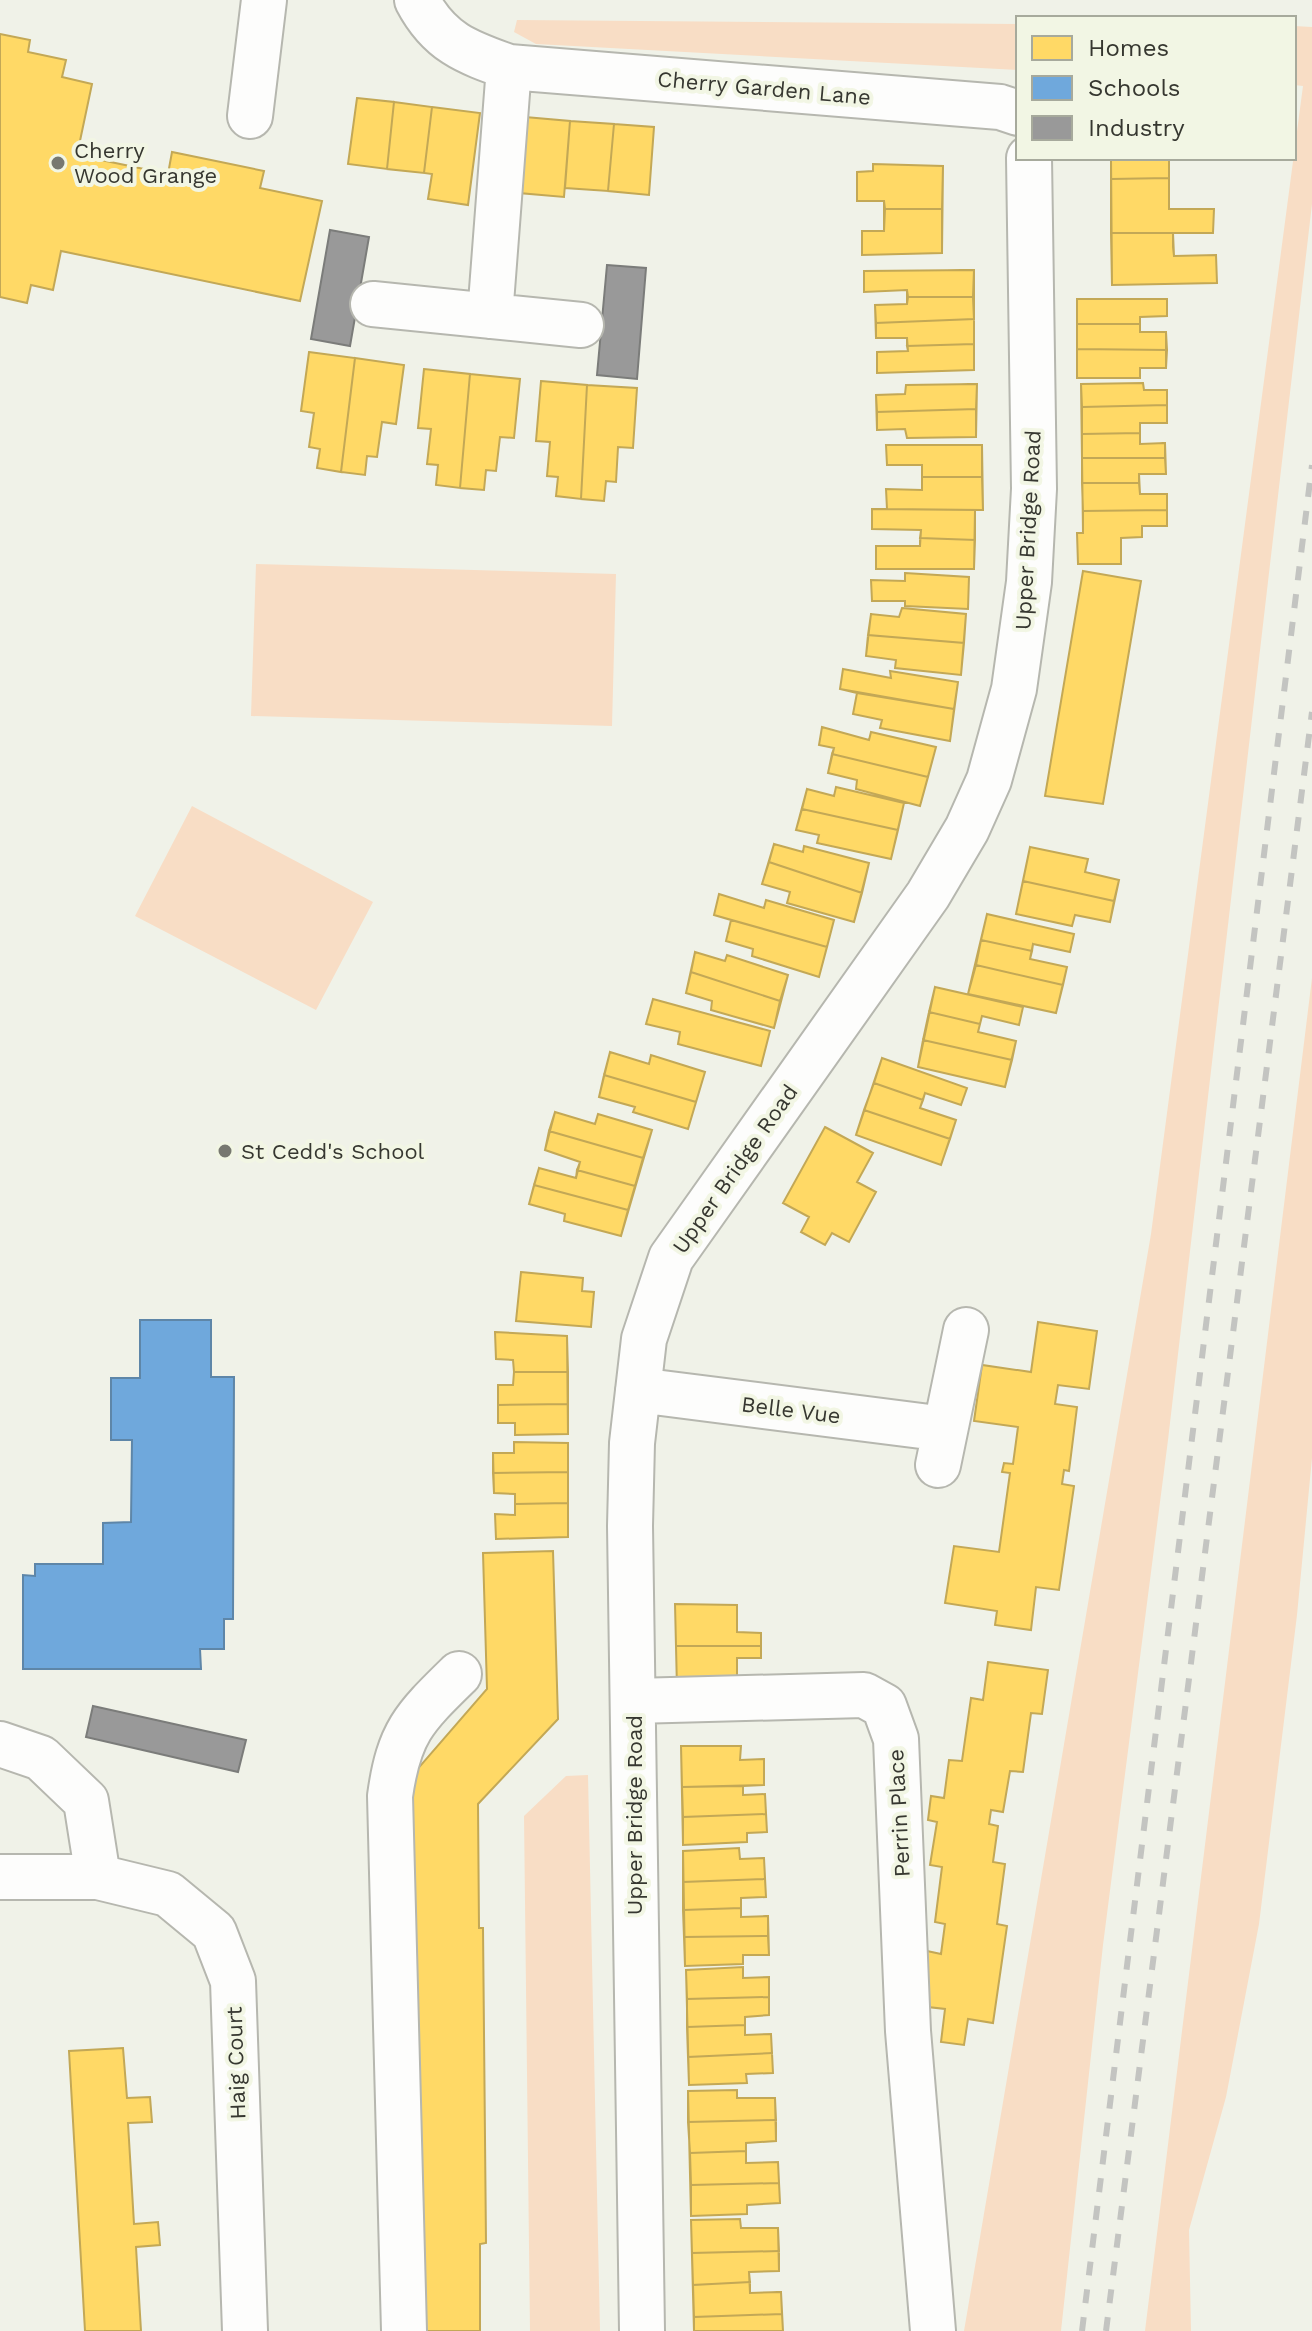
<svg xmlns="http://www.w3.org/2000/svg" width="1312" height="2331" font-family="'Work Sans',sans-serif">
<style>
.green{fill:#f8ddc5}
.homes{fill:#ffd966;stroke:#c3a856;stroke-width:2}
.schools{fill:#6fa8dc;stroke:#5e86a8;stroke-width:2}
.industry{fill:#999;stroke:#7b7c7a;stroke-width:2}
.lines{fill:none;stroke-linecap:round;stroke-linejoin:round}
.minor-casing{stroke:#b6b7af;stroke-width:48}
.minor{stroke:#fdfdfc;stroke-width:44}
.rail{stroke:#c3c4c1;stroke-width:6;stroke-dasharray:14 14;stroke-linecap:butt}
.poi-dot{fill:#777870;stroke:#f2f6e4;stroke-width:3}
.labels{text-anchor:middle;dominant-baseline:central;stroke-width:8;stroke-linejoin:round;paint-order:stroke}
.street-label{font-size:22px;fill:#363730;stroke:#f2f6e4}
.poi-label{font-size:22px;fill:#363730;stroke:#f2f6e4;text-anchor:start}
</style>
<rect width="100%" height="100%" fill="#f0f2e8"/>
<path class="green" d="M517 20 1018 24V70L536 44 514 32Z
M1294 26 1312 27V204L1168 1440 1103 1945 1061 2331H964L1151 1234 1303 86 1294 85Z
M256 564 616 574 612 726 251 716Z
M192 806 373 902 316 1010 135 916Z
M1312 978V1458L1297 1615 1259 1924 1226 2097 1189 2230 1191 2331H1145Z
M588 1775 600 2331H530L524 1816 566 1776Z"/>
<path class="homes" d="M0 34 30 40 28 52 66 60 62 77 92 84 77 155 168 174 172 152 264 171 260 188 322 201 300 301 61 251 53 290 31 285 27 303 0 297Z
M357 98 394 102 387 169 348 164Z
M394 102 432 107 424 173 387 169Z
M432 107 480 113 468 205 428 199 432 174 424 173Z
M525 117 570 121 564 197 519 193Z
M570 121 614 124 608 191 565 188Z
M614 124 654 127 649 195 608 191Z
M1111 158H1169V209H1214L1213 233H1173V247L1174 256 1216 255 1217 283 1112 285Z
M1111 158H1169V178L1111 179Z
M873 164 943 166 942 253 862 255V231H884V201H857V172L873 171Z
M873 164 943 166 942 209H885L884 201H857V172L873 171Z
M1169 178V209H1214L1213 233H1111V179Z
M885 209H942V253L862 255V231H884Z
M1111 233H1173L1174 256 1216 255 1217 283 1112 285Z
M974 270V370L877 373V352L908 351 907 338H876L875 305 907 304V290L864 292V271Z
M974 270 973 297H908L907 290 864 292V271Z
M908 297H973L974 319 876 323 875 305 907 304Z
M1077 299H1167V316L1140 317V332H1166V368H1140V378H1077Z
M1077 299H1167V316L1140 317V324H1077Z
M974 319V344L907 346V338H876V323Z
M1077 324H1140V332H1166L1167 350 1077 349Z
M974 344V370L877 373V352L908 351 907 346Z
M1077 349 1167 350 1166 368H1140V378H1077Z
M309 352 355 358 341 472 317 468 320 449 309 447 314 413 301 411Z
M355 358 404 365 396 424 382 422 377 457 367 456 365 475 341 472Z
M424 369 470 374 460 488 436 485 438 465 427 464 431 429 418 428Z
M470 374 520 379 514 438 500 437 496 471 486 470 484 490 460 488Z
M541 381 587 385 581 499 556 496 558 477 547 476 550 442 536 441Z
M1143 383 1144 390H1167V423H1140V444L1165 443 1166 474H1139L1140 494H1167V526H1142V537L1121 538V564H1078L1077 533H1083L1081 384Z
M1143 383 1144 390H1167V405L1082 407 1081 384Z
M977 384 976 437 907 438 905 429 877 430 876 395 905 394 906 385Z
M977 384 976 409 877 412 876 395 905 394 906 385Z
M587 385 637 388 633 448 618 447 616 482 606 481 604 501 581 499Z
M1167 405V423H1140V433L1082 434V407Z
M976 409V437L907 438 905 429 877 430V412Z
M1140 433V444L1165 443V458H1082V434Z
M886 445H982L983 510H975L974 569H876V546H920L921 530 872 529V509H887L886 489 922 490V465H887Z
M886 445H982V477H922V465H887Z
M1082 458H1165L1166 474H1139V483H1082Z
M922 477H982L983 510 887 509 886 489 922 490Z
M1082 483H1139L1140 494H1167V510L1083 511Z
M872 509 975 510V540L920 538 921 530 872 529Z
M1167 510V526H1142V537L1121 538V564H1078L1077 533H1083V511Z
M920 538 975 540 974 569H876V546H920Z
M1083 571 1141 581 1103 804 1045 796Z
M905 573 969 577 968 609 905 606V601H872L871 580 905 581Z
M902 608 966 614 961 675 895 668 896 660 866 656 871 614 899 617Z
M902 608 966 614 964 643 868 635 871 614 899 617Z
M868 635 964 643 961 675 895 668 896 660 866 656Z
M843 669 891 678 890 671 958 682 950 741 880 728 882 720 853 714 857 693 840 689Z
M843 669 891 678 890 671 958 682 954 709 840 689Z
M857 693 954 709 950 741 880 728 882 720 853 714Z
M822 727 869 740 871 732 936 747 920 806 856 789 857 780 828 773 834 748 819 745Z
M822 727 869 740 871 732 936 747 928 777 832 754 834 748 819 745Z
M832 754 928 777 920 806 856 789 857 780 828 773Z
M836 787 904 803 891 859 817 843 819 835 796 830 807 789 834 796Z
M836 787 904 803 898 830 802 809 807 789 834 796Z
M802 809 898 830 891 859 817 843 819 835 796 830Z
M774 844 803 852 804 846 869 863 854 922 787 903 790 892 762 884Z
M774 844 803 852 804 846 869 863 862 893 769 862Z
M1030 847 1088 859 1085 872 1119 880 1110 922 1075 915 1072 926 1016 914Z
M1030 847 1088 859 1085 872 1119 880 1114 901 1023 881Z
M769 862 862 893 854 922 787 903 790 892 762 884Z
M1023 881 1114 901 1110 922 1075 915 1072 926 1016 914Z
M719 894 764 908 766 900 834 920 819 977 752 956 753 949 726 941 731 920 714 915Z
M719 894 764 908 766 900 834 920 827 947 714 915Z
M987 914 1074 934 1070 952 1033 944 1030 959 1067 967 1056 1013 968 994Z
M987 914 1074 934 1070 952 1033 944 1032 951 981 940Z
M731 920 827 947 819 977 752 956 753 949 726 941Z
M981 940 1032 951 1030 959 1067 967 1063 985 976 965Z
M695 952 725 961 727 955 788 975 774 1028 711 1010 712 1001 686 993Z
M695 952 725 961 727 955 788 975 780 1001 691 972Z
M976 965 1063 985 1056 1013 968 994Z
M691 972 780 1001 774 1028 711 1010 712 1001 686 993Z
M935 987 1023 1007 1019 1025 982 1016 978 1032 1016 1041 1005 1087 918 1067Z
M935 987 1023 1007 1019 1025 982 1016 980 1024 929 1012Z
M653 999 770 1031 761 1066 678 1044 680 1032 646 1024Z
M929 1012 980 1024 978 1032 1016 1041 1012 1060 923 1040Z
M923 1040 1012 1060 1005 1087 918 1067Z
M610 1052 649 1064 651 1055 705 1072 688 1129 633 1112 635 1107 599 1097Z
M610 1052 649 1064 651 1055 705 1072 696 1102 604 1075Z
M882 1058 967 1088 961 1105 925 1093 920 1108 956 1120 941 1165 856 1135Z
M882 1058 967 1088 961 1105 925 1093 923 1100 874 1083Z
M604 1075 696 1102 688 1129 633 1112 635 1107 599 1097Z
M874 1083 923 1100 920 1108 956 1120 950 1139 864 1110Z
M864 1110 950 1139 941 1165 856 1135Z
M555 1112 595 1124 598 1114 652 1130 621 1236 564 1221 565 1214 529 1204 539 1168 576 1178 580 1162 545 1150Z
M555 1112 595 1124 598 1114 652 1130 643 1158 549 1131Z
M825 1127 873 1153 857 1182 876 1192 849 1242 832 1233 825 1245 801 1232 809 1217 783 1203Z
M549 1131 643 1158 635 1186 577 1170 580 1162 545 1150Z
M539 1168 576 1178 577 1170 635 1186 628 1210 534 1185Z
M534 1185 628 1210 621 1236 564 1221 565 1214 529 1204Z
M521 1272 583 1278 582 1291 594 1292 591 1327 516 1321Z
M1038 1322 1097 1331 1089 1389 1058 1385 1055 1404 1077 1407 1069 1471 1064 1470 1062 1484 1074 1486 1059 1590 1036 1587 1031 1630 995 1625 997 1611 945 1603 954 1546 999 1552 1010 1473 1002 1472 1004 1463 1013 1464 1018 1427 974 1421 982 1365 1031 1372Z
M495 1332 567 1336 568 1434 515 1435V1423H498V1385H513L514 1372 513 1360 496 1359Z
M495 1332 567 1336 568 1372H514L513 1360 496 1359Z
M514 1372H568V1404L498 1405V1385H513Z
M568 1404V1434L515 1435V1423H498V1405Z
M514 1442 568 1443V1537L496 1539 495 1514 515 1515V1494L494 1493 493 1453H514Z
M514 1442 568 1443V1472L493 1473V1453H514Z
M568 1472V1503L515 1504V1494L494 1493 493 1473Z
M568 1503V1537L496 1539 495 1514 515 1515V1504Z
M553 1551 558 1719 478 1804 479 1928H483L486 2243 480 2244V2331H414L408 1780 487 1689 483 1553Z
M675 1604 737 1605V1632L761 1633V1658H737V1688L677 1689Z
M675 1604 737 1605V1632L761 1633V1646H676Z
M676 1646H761V1658H737V1688L677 1689Z
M988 1662 1048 1670 1042 1714 1031 1713 1023 1772 1010 1771 1003 1812 991 1810 989 1824 998 1826 993 1862 1005 1864 997 1924 1007 1926 993 2023 968 2019 964 2045 941 2042 945 2009 919 2006 927 1951 941 1954 945 1924 935 1922 942 1867 930 1865 937 1822 928 1820 931 1796 944 1798 949 1760 962 1761 971 1698 983 1700Z
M681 1746H741L740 1760 764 1759V1785L743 1786V1795L765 1794 767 1832 747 1833V1842L683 1845Z
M681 1746H741L740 1760 764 1759V1785L682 1787Z
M743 1786V1795L765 1794 766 1814 683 1817 682 1787Z
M766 1814 767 1832 747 1833V1842L683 1845V1817Z
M739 1848 740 1859 764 1858 766 1897 741 1898V1917L768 1916 769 1955H743V1964L685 1966 683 1851Z
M739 1848 740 1859 764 1858 765 1879 683 1882V1851Z
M765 1879 766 1897 741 1898V1908L683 1910V1882Z
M741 1908V1917L768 1916V1936L684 1937 683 1910Z
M768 1936 769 1955H743V1964L685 1966 684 1937Z
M743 1967V1978L769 1977V2015L745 2017V2035L771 2034 773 2073 746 2074 747 2083 689 2085 686 1970Z
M743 1967V1978L769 1977V1997L687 1999 686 1970Z
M769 1997V2015L745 2017V2025L687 2027V1999Z
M745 2025V2035L771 2034 772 2053 688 2057 687 2027Z
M123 2048 127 2098 150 2097 152 2122 128 2123 134 2224 158 2222 160 2245 136 2247 141 2331H85L69 2051Z
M772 2053 773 2073 746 2074 747 2083 689 2085 688 2057Z
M737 2090V2098H775L776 2141 746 2143V2163L778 2162 780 2203 747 2205V2214L691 2216 688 2091Z
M737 2090V2098H775L776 2120 688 2122V2091Z
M776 2120V2141L746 2143V2151L690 2153 688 2122Z
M746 2151V2163L778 2162 779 2183 691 2185 690 2153Z
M779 2183 780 2203 747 2205V2214L691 2216V2185Z
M740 2219 741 2228H778L779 2271 749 2272 750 2293 781 2292 783 2331H694L691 2220Z
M740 2219 741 2228H778L779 2251 692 2253 691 2220Z
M779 2251V2271L749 2272 750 2282 693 2285 692 2253Z
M750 2282V2293L781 2292 782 2314 694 2317 693 2285Z
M782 2314 783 2331H694V2317Z"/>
<path class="schools" d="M140 1320H211V1377H234L233 1619H224V1649H200L201 1669H23V1575L35 1576V1564H103V1523L131 1522 132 1440H111V1378H140Z"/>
<path class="industry" d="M330 230 369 237 350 346 311 339Z
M607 265 646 268 637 379 597 375Z
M93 1706 246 1740 238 1772 86 1737Z"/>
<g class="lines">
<defs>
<path id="minor" d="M417 0C439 42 466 52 509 67L1000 107 1018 113
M250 116 264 0
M373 304 581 325
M490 316 509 67
M638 1390 945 1429
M938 1465 966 1330
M634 1701 864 1695 884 1706 896 1739 908 2031 933 2331
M0 1744 41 1758 86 1801 98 1877
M0 1877H98L168 1894 214 1932 233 1981 245 2331
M404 2331 390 1796C399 1732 414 1718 459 1674
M642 2331 630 1526 632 1443 644 1339 671 1258 928 895 967 829 989 780 1014 689 1029 582 1034 489 1029 158"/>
</defs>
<use href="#minor" class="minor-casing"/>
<use href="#minor" class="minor"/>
<path class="rail" d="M1082 2331 1312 465
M1106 2331 1312 712"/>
</g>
<g class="poi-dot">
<circle cx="58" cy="163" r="8"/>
<circle cx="225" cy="1151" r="8"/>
</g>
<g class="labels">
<g class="street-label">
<text transform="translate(764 88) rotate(5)">Cherry Garden Lane</text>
<text transform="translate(1028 530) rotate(-87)">Upper Bridge Road</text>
<text transform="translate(735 1169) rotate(-55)">Upper Bridge Road</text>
<text transform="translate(791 1410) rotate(7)">Belle Vue</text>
<text transform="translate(899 1813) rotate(-93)">Perrin Place</text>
<text transform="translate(634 1815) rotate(-90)">Upper Bridge Road</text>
<text transform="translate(236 2063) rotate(-92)">Haig Court</text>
</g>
<g class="poi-label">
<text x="74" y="150">Cherry<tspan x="74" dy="25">Wood Grange</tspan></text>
<text x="241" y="1151">St Cedd's School</text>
</g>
</g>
<rect x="1016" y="16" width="280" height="144" fill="#f2f6e4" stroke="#a7aa9c" stroke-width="2"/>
<rect x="1032" y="36" width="40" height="24" fill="#ffd966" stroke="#a7aa9c" stroke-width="2"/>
<text x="1088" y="56" font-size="24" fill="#363730">Homes</text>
<rect x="1032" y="76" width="40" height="24" fill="#6fa8dc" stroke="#a7aa9c" stroke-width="2"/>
<text x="1088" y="96" font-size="24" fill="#363730">Schools</text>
<rect x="1032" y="116" width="40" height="24" fill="#999999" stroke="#a7aa9c" stroke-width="2"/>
<text x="1088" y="136" font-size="24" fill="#363730">Industry</text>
</svg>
